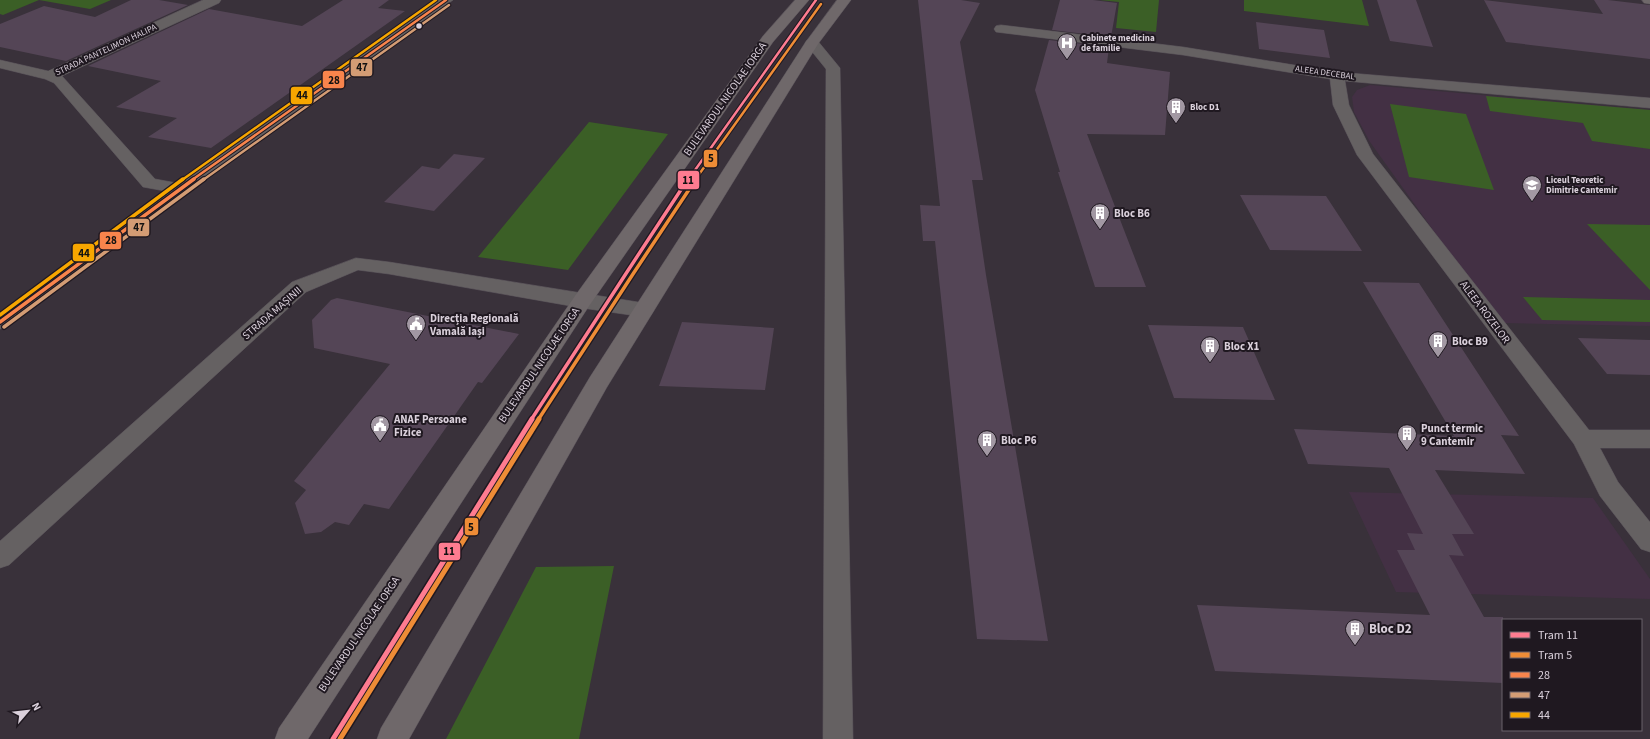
<svg xmlns="http://www.w3.org/2000/svg" width="1650" height="739" font-family="'Source Sans 3',sans-serif">
<style>
.built{fill:#433044}
.green{fill:#3b5f26}
.building{fill:#544556}
.lines{fill:none;stroke-linecap:round;stroke-linejoin:round}
.minor-casing{stroke:#554e56;stroke-width:1}
.major-casing{stroke:#554e56;stroke-width:1}
.minor{fill:#656162;fill-rule:evenodd}
.major{fill:#6f686a;fill-rule:evenodd}
.bus-1-far1-casing{stroke:#1f1820;stroke-width:4.5}
.bus-1-casing{stroke:#1f1820;stroke-width:6}
.bus-2-far1-casing{stroke:#1f1820;stroke-width:4.5}
.bus-2-casing{stroke:#1f1820;stroke-width:6}
.bus-3-far1-casing{stroke:#1f1820;stroke-width:4.5}
.bus-3-casing{stroke:#1f1820;stroke-width:6}
.bus-1-far1{stroke:#f8844c;stroke-width:2.5}
.bus-1{stroke:#f8844c;stroke-width:3.5}
.bus-2-far1{stroke:#d39c74;stroke-width:2.5}
.bus-2{stroke:#d39c74;stroke-width:3.5}
.bus-3-far1{stroke:#f7a600;stroke-width:2.5}
.bus-3{stroke:#f7a600;stroke-width:3.5}
.tram-1-far2-casing{stroke:#1f1820;stroke-width:4.5}
.tram-1-far1-casing{stroke:#1f1820;stroke-width:6}
.tram-1-casing{stroke:#1f1820;stroke-width:8}
.tram-2-far2-casing{stroke:#1f1820;stroke-width:4.5}
.tram-2-far1-casing{stroke:#1f1820;stroke-width:6}
.tram-2-casing{stroke:#1f1820;stroke-width:8}
.tram-1-far2{stroke:#fe7c90;stroke-width:2.5}
.tram-1-far1{stroke:#fe7c90;stroke-width:3.5}
.tram-1{stroke:#fe7c90;stroke-width:5}
.tram-2-far2{stroke:#ee8c36;stroke-width:2.5}
.tram-2-far1{stroke:#ee8c36;stroke-width:3.5}
.tram-2{stroke:#ee8c36;stroke-width:5}
.bus-dot{fill:#dad0db;stroke:#1f1820;stroke-width:1.5}
.labels{text-anchor:middle;dominant-baseline:central;stroke-width:4;stroke-linejoin:round;paint-order:stroke}
.far-poi-label{font-size:9px;font-weight:bold;fill:#dad0db;stroke:#1f1820;text-anchor:start}
.far-street-label{font-size:9px;fill:#dad0db;stroke:#1f1820}
.street-label{font-size:11px;fill:#dad0db;stroke:#1f1820}
.poi-label{font-size:11px;font-weight:bold;fill:#dad0db;stroke:#1f1820;text-anchor:start}
.near-poi-label{font-size:13px;font-weight:bold;fill:#dad0db;stroke:#1f1820;text-anchor:start}
.line-badge{stroke:#1f1820;stroke-width:1.5}
.pale-badge-label{font-size:11px;text-anchor:middle;font-weight:bold;fill:#111}
</style>
<rect width="100%" height="100%" fill="#39313a"/>
<path class="built" d="M1370 85 1650 110V326L1503 323 1456 262 1370 142 1354 112 1352 97 1357 90Z
M1349 492 1593 498 1650 579V599L1396 592Z"/>
<path class="green" d="M0 0H111L90 9 39 0 3 15 0 14Z
M1100 0H1159L1156 32 1116 28 1119 2Z
M1244 0H1362L1369 26 1244 11Z
M1486 96 1650 110V149L1592 141 1583 123 1490 111Z
M1390 104 1466 114 1494 190 1409 177Z
M589 122 668 134 568 270 478 257Z
M1587 224 1650 225V290Z
M1523 297 1650 300V322L1542 320Z
M614 566 579 739H446L536 567Z"/>
<path class="building" d="M131 0H159L188 5 66 61 0 47V24L44 6 95 17Z
M343 0H389L378 8 405 11 211 148 148 137 177 118 116 107 161 81 88 66 209 9 302 26Z
M918 0H961L980 3 960 42 983 180H972L986 275 1048 641 977 639 935 241H923L920 205 940 206Z
M1060 0H1093L1117 3 1111 37 1052 30Z
M1377 0H1416L1433 47 1390 41Z
M1484 0 1603 14 1594 0H1608L1650 5V59L1506 42Z
M1256 22 1324 30 1330 58 1259 49Z
M1049 40 1109 47 1107 63 1170 72 1165 135 1087 134 1146 287H1095L1058 172H1060L1035 90Z
M454 154 485 158 434 211 384 202 422 166 439 169Z
M1240 195 1326 196 1362 251 1270 250Z
M1363 282 1419 283 1519 436 1501 435 1525 474 1435 470 1474 534H1452L1464 556 1449 555 1484 617H1503V683L1215 671 1197 605 1430 615 1397 550H1415L1407 533 1423 534 1389 468 1308 464 1294 429 1454 436Z
M337 298 519 334 482 383 478 382 389 509 364 504 349 525 335 522 321 532 305 534 295 503 306 490 294 481 390 364 314 348 312 320 331 300Z
M682 322 774 328 765 390 659 386Z
M1148 325 1243 327 1275 400 1174 398Z
M1578 338 1650 340V375L1607 374Z"/>
<g class="lines">
<defs>
<path id="minor" d="M203 0H221L219 3 62 76 155 179 177 183 437 0H453L186 193 7 327 0 329V312L165 191 143 187 54 83 45 79 0 68V60L48 71Z
M1001 25 1183 47 1337 72 1650 98V108L1345 81 1349 105 1373 154 1589 430H1650V448H1600L1618 482 1650 522V552L1641 549 1600 496 1574 444 1357 155 1333 105 1330 79 1183 55 996 32 994 29 996 26Z
M812 39 817 40 840 68 853 739H823L826 69 805 43 807 40Z
M356 258 389 262 644 303 651 305 654 310 651 315 644 317 582 308 389 274 358 270 306 292 9 565 0 568V541L292 282Z"/>
<path id="major" d="M795 0H809L773 42 589 306 308 739H275L279 728 575 296 763 36Z
M837 0H851L818 44 607 387 409 739H377L381 728 590 377 805 43Z
M1642 0H1650V4L1644 3Z"/>
</defs>
<use href="#minor" class="minor-casing"/>
<use href="#major" class="major-casing"/>
<use href="#minor" class="minor"/>
<use href="#major" class="major"/>
<defs>
<path id="bus-1-far1" d="M192 180 446 0"/>
<path id="bus-1" d="M0 322 194 179"/>
<path id="bus-2-far1" d="M203 180 449 5"/>
<path id="bus-2" d="M4 327 204 179"/>
<path id="bus-3-far1" d="M182 180 436 0"/>
<path id="bus-3" d="M0 315 183 179"/>
</defs>
<use href="#bus-1-far1" class="bus-1-far1-casing"/>
<use href="#bus-1" class="bus-1-casing"/>
<use href="#bus-2-far1" class="bus-2-far1-casing"/>
<use href="#bus-2" class="bus-2-casing"/>
<use href="#bus-3-far1" class="bus-3-far1-casing"/>
<use href="#bus-3" class="bus-3-casing"/>
<use href="#bus-1-far1" class="bus-1-far1"/>
<use href="#bus-1" class="bus-1"/>
<use href="#bus-2-far1" class="bus-2-far1"/>
<use href="#bus-2" class="bus-2"/>
<use href="#bus-3-far1" class="bus-3-far1"/>
<use href="#bus-3" class="bus-3"/>
<defs>
<path id="tram-1-far2" d="M688 180 816 0"/>
<path id="tram-1-far1" d="M531 420 627 272 688 179"/>
<path id="tram-1" d="M333 739 532 419"/>
<path id="tram-2-far2" d="M695 180 821 4"/>
<path id="tram-2-far1" d="M538 420 633 274 696 179"/>
<path id="tram-2" d="M340 739 539 419"/>
</defs>
<use href="#tram-1-far2" class="tram-1-far2-casing"/>
<use href="#tram-1-far1" class="tram-1-far1-casing"/>
<use href="#tram-1" class="tram-1-casing"/>
<use href="#tram-2-far2" class="tram-2-far2-casing"/>
<use href="#tram-2-far1" class="tram-2-far1-casing"/>
<use href="#tram-2" class="tram-2-casing"/>
<use href="#tram-1-far2" class="tram-1-far2"/>
<use href="#tram-1-far1" class="tram-1-far1"/>
<use href="#tram-1" class="tram-1"/>
<use href="#tram-2-far2" class="tram-2-far2"/>
<use href="#tram-2-far1" class="tram-2-far1"/>
<use href="#tram-2" class="tram-2"/>
</g>
<defs>
<symbol id="hospital-pin" viewBox="-11 -11 22 30"><path d="M0 17L-7.5 6A9.5 9.5 0 1 1 7.5 6Z" fill="#a298a3" stroke="#1f1820"/><path d="M-5-5h3v3.5h4V-5h3V5h-3V1.5h-4V5h-3Z" fill="#fff"/></symbol>
<symbol id="building-pin" viewBox="-11 -11 22 30"><path d="M0 17L-7.5 6A9.5 9.5 0 1 1 7.5 6Z" fill="#a298a3" stroke="#1f1820"/><path d="M-4-6H4V6H1V3H-1V6H-4ZM-2.5-4.3h1.7v1.8h-1.7ZM.8-4.3h1.7v1.8H.8ZM-2.5-1h1.7V.8h-1.7ZM.8-1h1.7V.8H.8Z" fill="#fff"/></symbol>
<symbol id="school-pin" viewBox="-11 -11 22 30"><path d="M0 17L-7.5 6A9.5 9.5 0 1 1 7.5 6Z" fill="#a298a3" stroke="#1f1820"/><path d="M0-5L7-2L0 1L-7-2ZM-4 1L0 2.5L4 1V4Q0 6-4 4Z" fill="#fff"/></symbol>
<symbol id="civic-pin" viewBox="-11 -11 22 30"><path d="M0 17L-7.5 6A9.5 9.5 0 1 1 7.5 6Z" fill="#a298a3" stroke="#1f1820"/><path d="M-.6-6.5H3V-4.5H.6V-3L4-1V1h2V6H-6V1h2V-1L-.6-3ZM-1.2 2.5V6h2.4V2.5Z" fill="#fff"/></symbol>
</defs>
<g fill-rule="evenodd">
<use href="#hospital-pin" x="1056" y="32" width="22" height="30"/>
<use href="#building-pin" x="1165" y="96" width="22" height="30"/>
<use href="#school-pin" x="1521" y="174" width="22" height="30"/>
<use href="#building-pin" x="1089" y="202" width="22" height="30"/>
<use href="#civic-pin" x="405" y="313" width="22" height="30"/>
<use href="#building-pin" x="1427" y="330" width="22" height="30"/>
<use href="#building-pin" x="1199" y="335" width="22" height="30"/>
<use href="#civic-pin" x="369" y="414" width="22" height="30"/>
<use href="#building-pin" x="1396" y="423" width="22" height="30"/>
<use href="#building-pin" x="976" y="429" width="22" height="30"/>
<use href="#building-pin" x="1344" y="618" width="22" height="30"/>
</g>
<circle class="bus-dot" cx="419" cy="26" r="3.5"/>
<g class="labels">
<g class="far-poi-label">
<text x="1081" y="38">Cabinete medicina<tspan x="1081" dy="10">de familie</tspan></text>
<text x="1190" y="107">Bloc D1</text>
<text x="1546" y="180">Liceul Teoretic<tspan x="1546" dy="10">Dimitrie Cantemir</tspan></text>
</g>
<g class="far-street-label">
<text transform="translate(106 50) rotate(-25)">STRADA PANTELIMON HALIPA</text>
<text transform="translate(1325 73) rotate(8)">ALEEA DECEBAL</text>
</g>
<g class="street-label">
<text transform="translate(725 99) rotate(-55)">BULEVARDUL NICOLAE IORGA</text>
<text transform="translate(1485 312) rotate(53)">ALEEA ROZELOR</text>
<text transform="translate(272 313) rotate(-41)">STRADA MAȘINII</text>
<text transform="translate(539 365) rotate(-56)">BULEVARDUL NICOLAE IORGA</text>
<text transform="translate(359 634) rotate(-56)">BULEVARDUL NICOLAE IORGA</text>
</g>
<g class="poi-label">
<text x="1114" y="213">Bloc B6</text>
<text x="430" y="318">Direcția Regională<tspan x="430" dy="13">Vamală Iași</tspan></text>
<text x="1452" y="341">Bloc B9</text>
<text x="1224" y="346">Bloc X1</text>
<text x="394" y="419">ANAF Persoane<tspan x="394" dy="13">Fizice</tspan></text>
<text x="1421" y="428">Punct termic<tspan x="1421" dy="13">9 Cantemir</tspan></text>
<text x="1001" y="440">Bloc P6</text>
</g>
<g class="near-poi-label">
<text x="1369" y="629">Bloc D2</text>
</g>
</g>
<g class="line-badge">
<rect x="350" y="58" width="23" height="19" rx="4" fill="#d39c74"/>
<rect x="322" y="70" width="23" height="19" rx="4" fill="#f8844c"/>
<rect x="290" y="86" width="23" height="19" rx="4" fill="#f7a600"/>
<rect x="703" y="149" width="15" height="19" rx="4" fill="#ee8c36"/>
<rect x="677" y="170" width="23" height="20" rx="4" fill="#fe7c90"/>
<rect x="127" y="218" width="23" height="19" rx="4" fill="#d39c74"/>
<rect x="99" y="231" width="23" height="19" rx="4" fill="#f8844c"/>
<rect x="72" y="243" width="23" height="19" rx="4" fill="#f7a600"/>
<rect x="464" y="517" width="15" height="19" rx="4" fill="#ee8c36"/>
<rect x="438" y="542" width="23" height="19" rx="4" fill="#fe7c90"/>
</g>
<g class="pale-badge-label">
<text x="362" y="71">47</text>
<text x="334" y="84">28</text>
<text x="302" y="99">44</text>
<text x="711" y="162">5</text>
<text x="688" y="184">11</text>
<text x="139" y="231">47</text>
<text x="111" y="244">28</text>
<text x="84" y="257">44</text>
<text x="471" y="531">5</text>
<text x="449" y="555">11</text>
</g>
<rect x="1502" y="619" width="140" height="112" fill="#1f1820" stroke="#6a626b"/>
<rect x="1510" y="632" width="20" height="6" fill="#fe7c90" stroke="#6a626b"/>
<text x="1538" y="639" font-size="12" fill="#dad0db">Tram 11</text>
<rect x="1510" y="652" width="20" height="6" fill="#ee8c36" stroke="#6a626b"/>
<text x="1538" y="659" font-size="12" fill="#dad0db">Tram 5</text>
<rect x="1510" y="672" width="20" height="6" fill="#f8844c" stroke="#6a626b"/>
<text x="1538" y="679" font-size="12" fill="#dad0db">28</text>
<rect x="1510" y="692" width="20" height="6" fill="#d39c74" stroke="#6a626b"/>
<text x="1538" y="699" font-size="12" fill="#dad0db">47</text>
<rect x="1510" y="712" width="20" height="6" fill="#f7a600" stroke="#6a626b"/>
<text x="1538" y="719" font-size="12" fill="#dad0db">44</text>
<g transform="translate(28 711) rotate(62)" stroke="#1f1820" stroke-width="3" paint-order="stroke">
<path d="M0-3L7 15L0 10L-7 15Z" fill="#dad0db"/>
<text y="-6" font-size="11" font-weight="bold" text-anchor="middle" fill="#dad0db">N</text>
</g>
</svg>
